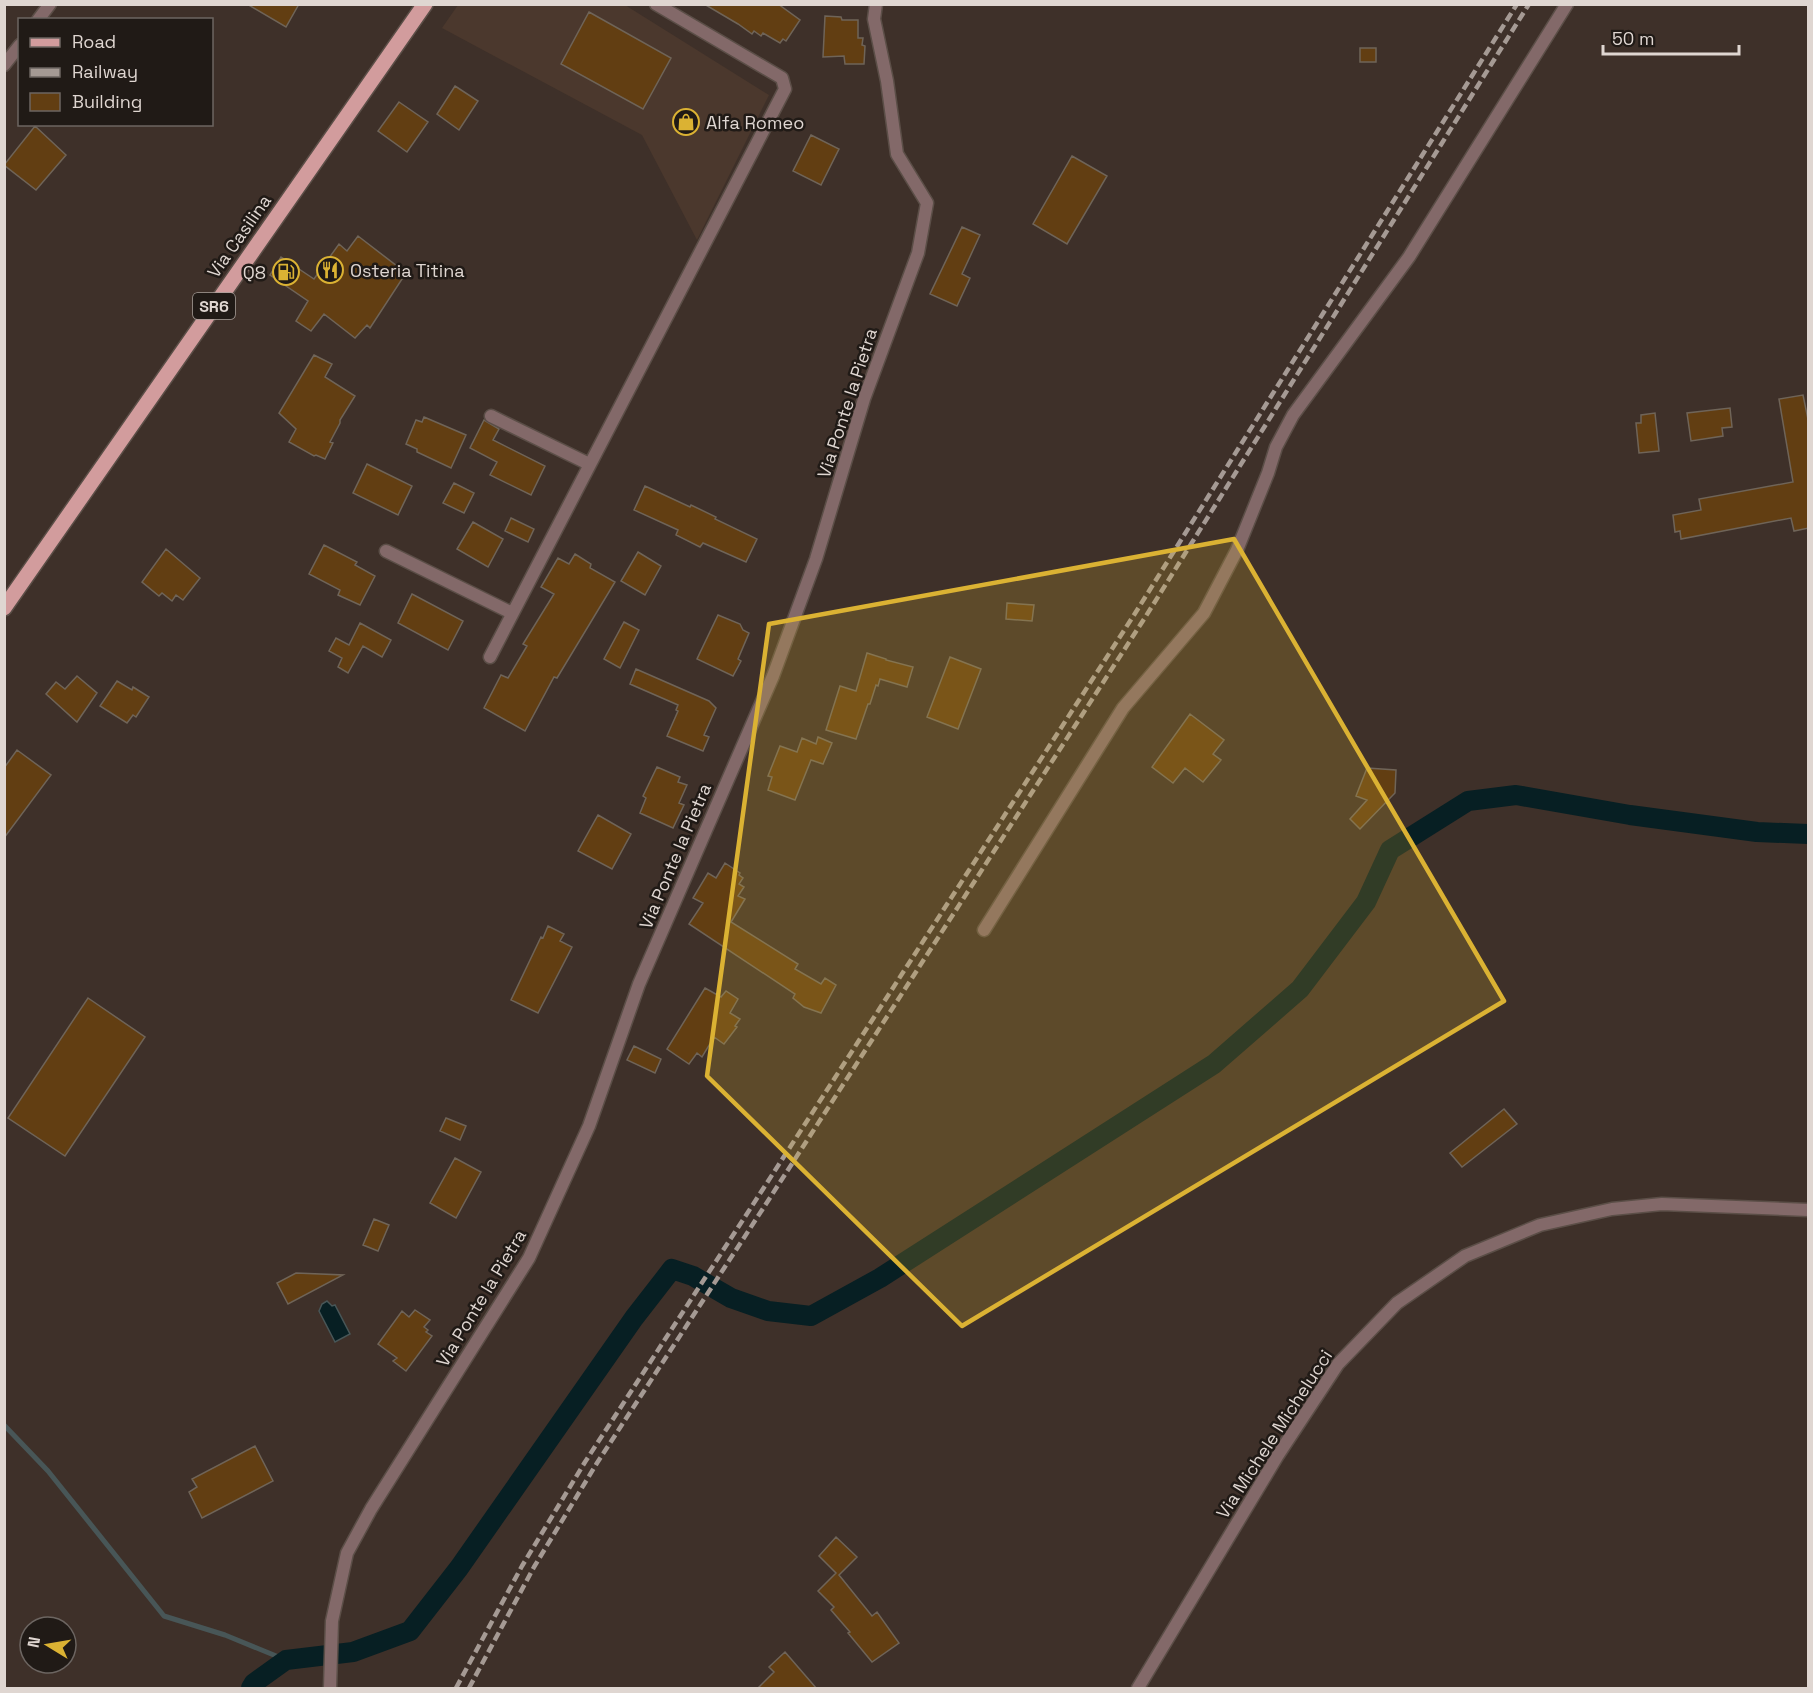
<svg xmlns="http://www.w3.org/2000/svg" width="1813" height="1693" font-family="'Space Grotesk',sans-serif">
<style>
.built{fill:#4b382d}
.water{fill:#071f23;stroke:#485657;stroke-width:1.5}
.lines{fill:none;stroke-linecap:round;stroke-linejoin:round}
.stream{stroke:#485657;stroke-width:5}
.canal{stroke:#071f23;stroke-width:20}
.building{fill:#623e12;stroke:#6f6458;stroke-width:1.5}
.minor-casing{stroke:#5b4e47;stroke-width:15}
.primary-casing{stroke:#5b4e47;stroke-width:18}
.minor{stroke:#836969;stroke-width:12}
.primary{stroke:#d29c9d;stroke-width:15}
.rail{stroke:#a59a94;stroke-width:4.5;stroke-dasharray:9 4.5;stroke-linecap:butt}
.marked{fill:#dbb233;fill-opacity:0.2;stroke:#dbb233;stroke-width:4.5;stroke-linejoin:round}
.labels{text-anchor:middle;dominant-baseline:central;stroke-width:5;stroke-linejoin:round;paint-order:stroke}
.shield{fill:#201a16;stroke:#a69e99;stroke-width:1.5}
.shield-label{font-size:16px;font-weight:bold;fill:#dfd6d1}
.poi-label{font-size:18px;fill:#dfd6d1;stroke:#201a16;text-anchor:start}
.street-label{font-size:18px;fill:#dfd6d1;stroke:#201a16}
</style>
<rect width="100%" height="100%" fill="#3e3029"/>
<path class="built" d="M458 5H625L769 95 697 240 642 135 442 28Z"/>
<path class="water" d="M327 1301 332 1306 335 1305 350 1334 335 1342 319 1311 322 1304Z"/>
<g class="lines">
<path class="stream" d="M4 1425 48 1471 164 1616 225 1635 286 1660"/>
<path class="canal" d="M251 1688 254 1683 286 1660 353 1652 410 1631 459 1568 634 1318 672 1269 693 1276 731 1298 768 1311 811 1316 880 1278 1214 1064 1300 989 1366 902 1390 850 1468 801 1516 795 1630 815 1757 832 1808 834"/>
</g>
<path class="building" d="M247 4H299L286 27Z
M704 4H778L800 20 786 41 783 39 780 43 763 33 761 36 754 31 752 34 738 24Z
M589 12 671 58 643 109 561 64Z
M825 16 841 17 842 20H858V38H863L862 45 865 46 864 64H845L844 56 823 57Z
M1360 48H1376V62H1360Z
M455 86 478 101 459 130 437 114Z
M399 102 428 122 407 152 378 131Z
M35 126 66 155 36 190 4 165Z
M811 135 839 149 821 185 793 171Z
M1072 156 1107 176 1067 244 1033 224Z
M962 227 980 235 962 274 970 278 957 306 930 294Z
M358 236 406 273 370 328 367 325 355 338 324 314 311 331 296 321 308 301 270 275 281 257 314 279 339 244 347 251Z
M314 355 332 364 325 377 355 396 340 420V423L330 442 333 443 325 459 316 455 314 456 289 442 296 429 279 413Z
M1803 395 1809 424V528L1794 531 1791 518 1681 539 1680 531 1675 532 1673 515 1701 510 1699 499 1793 482 1779 399Z
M1730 408 1732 427 1722 428 1723 436 1691 441 1687 413Z
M1655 413 1659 451 1639 453 1636 423H1641V415Z
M424 417 466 435 451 468 417 452V449L406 444 416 420 422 422Z
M484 420 499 429 493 440 545 466 531 495 490 475 497 462 470 448Z
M367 464 412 486 398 515 353 493Z
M454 483 474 493 464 513 443 503Z
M645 486 690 507 691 505 716 517 715 519 757 539 746 562 703 543 700 547 676 535 678 530 634 510Z
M511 518 534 529 528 542 505 531Z
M473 522 503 539 488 567 457 549Z
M324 545 357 562 355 565 375 576 360 605 338 595 340 590 309 574Z
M166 549 200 578 183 600 176 595 172 601 162 593 159 596 142 582Z
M638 552 661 566 645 595 621 581Z
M575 554 591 564 590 568 615 582 557 678 554 677 525 731 484 708 501 675 508 678 527 646 523 644 554 594 541 587 558 558 569 564Z
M412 594 463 621 448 650 398 623Z
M1007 603 1034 605 1032 621 1006 619Z
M718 615 740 624 743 630 749 633 738 659 741 661 733 676 697 659Z
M624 622 639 630 620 668 604 659Z
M360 623 391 640 382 657 363 646 348 673 338 667 342 658 329 651 336 638 349 645Z
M867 653 886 659V660L913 667 907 687 880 679 878 686 876 685 870 704H868L856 739 826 730 840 686 856 691Z
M950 657 981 669 958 729 927 717Z
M636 669 709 701 716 708 704 735 709 737 703 751 667 736 678 711 676 710 678 705 630 684Z
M77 676 97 693 77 722 46 694 56 682 65 689Z
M117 681 132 690 133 687 149 697 136 717 133 715 127 723 100 706Z
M1190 714 1224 740 1213 754 1221 760 1203 782 1185 768 1173 783 1152 767Z
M818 737 832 743 823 764 811 760 795 800 768 790 772 777 768 776 780 746 797 752 802 738 816 744Z
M17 750 51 775 4 838V768Z
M657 767 680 777 678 782 687 785 679 803 684 805 673 828 640 813 646 798 643 796Z
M1367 768 1396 770 1395 793 1360 829 1350 819 1367 800 1356 796Z
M598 815 631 834 612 869 578 851Z
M725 863 740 873 739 875 743 878 739 884 744 887 738 896 745 899 731 922 798 964 795 969 821 984 825 978 836 985 821 1013 804 1007 793 998 795 994 689 924 703 903 693 898 708 873 716 878Z
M548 926 564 934 560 941 572 947 538 1013 511 1000 541 937 543 938Z
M705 988 721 997 726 991 738 999 730 1013 740 1019 735 1026 737 1027 724 1044 714 1037 702 1057 697 1053 689 1064 667 1049Z
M88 998 145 1037 65 1156 8 1118Z
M634 1046 661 1059 655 1073 627 1060Z
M1504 1109 1517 1124 1462 1167 1450 1153Z
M446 1118 466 1126 460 1140 440 1131Z
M455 1158 481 1172 456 1218 430 1203Z
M374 1219 389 1225 378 1251 363 1245Z
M296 1273 343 1275 288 1304 277 1283Z
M415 1310 430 1320 424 1327 428 1330 426 1332 432 1336 406 1371 393 1361 397 1358 378 1344 402 1311 409 1317Z
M255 1446 273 1481 202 1518 189 1492 197 1487 192 1479Z
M836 1537 857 1557 839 1575 872 1616 877 1612 899 1643 872 1662 848 1633 850 1632 831 1610 834 1607 818 1591 836 1573 819 1556Z
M785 1652 817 1689H757L774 1672 769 1667Z"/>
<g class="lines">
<defs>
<path id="minor" d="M38 20 50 4
M4 65 20 45
M491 416 589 464
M386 551 512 613
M490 657 785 89 782 78 656 4
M984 930 1123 708 1204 613 1237 550 1268 473 1276 447 1293 415 1409 257 1567 4
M330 1688 332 1621 347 1553 371 1509 529 1258 589 1126 639 984 773 676 816 559 864 399 918 253 927 203 897 154 887 81 874 19 876 4
M1138 1688 1278 1455 1338 1364 1397 1303 1465 1256 1540 1225 1612 1209 1662 1204 1808 1210"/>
<path id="primary" d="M4 608 425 4"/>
</defs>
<use href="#minor" class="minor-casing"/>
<use href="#primary" class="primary-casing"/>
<use href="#minor" class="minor"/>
<use href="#primary" class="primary"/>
<path class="rail" d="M456 1688 522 1566 585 1462 752 1206 1134 615 1517 4
M469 1688 534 1567 597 1463 764 1207 1146 616 1529 4"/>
</g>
<path class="marked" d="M1234 539 1504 1001 962 1326 707 1076 769 624Z"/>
<defs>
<symbol id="shop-ring" viewBox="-11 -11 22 22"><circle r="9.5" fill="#201a16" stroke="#dbb233" stroke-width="1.5"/><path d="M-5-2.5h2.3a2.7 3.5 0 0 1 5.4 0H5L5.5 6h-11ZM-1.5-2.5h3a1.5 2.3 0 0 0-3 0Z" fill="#dbb233"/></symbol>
<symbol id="restaurant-ring" viewBox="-11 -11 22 22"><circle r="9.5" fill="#201a16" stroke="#dbb233" stroke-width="1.5"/><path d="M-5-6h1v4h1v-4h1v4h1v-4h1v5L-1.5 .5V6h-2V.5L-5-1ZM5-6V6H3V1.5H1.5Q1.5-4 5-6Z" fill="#dbb233"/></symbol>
<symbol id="fuel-ring" viewBox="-11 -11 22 22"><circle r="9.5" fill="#201a16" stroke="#dbb233" stroke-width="1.5"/><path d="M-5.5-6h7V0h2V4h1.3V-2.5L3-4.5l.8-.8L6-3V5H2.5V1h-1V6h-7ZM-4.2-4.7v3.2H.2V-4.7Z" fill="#dbb233"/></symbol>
</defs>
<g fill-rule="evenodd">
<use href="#shop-ring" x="671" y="107" width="30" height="30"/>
<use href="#restaurant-ring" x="315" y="255" width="30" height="30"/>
<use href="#fuel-ring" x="271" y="257" width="30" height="30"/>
</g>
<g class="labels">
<rect class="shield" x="193" y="293" width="42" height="26" rx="4.5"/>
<g class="shield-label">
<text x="214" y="306">SR6</text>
</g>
<g class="poi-label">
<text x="706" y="122">Alfa Romeo</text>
<text x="350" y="270">Osteria Titina</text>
<text x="266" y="272" text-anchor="end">Q8</text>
</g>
<g class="street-label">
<text transform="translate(239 236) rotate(-55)">Via Casilina</text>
<text transform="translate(847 403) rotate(-72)">Via Ponte la Pietra</text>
<text transform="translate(675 856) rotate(-67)">Via Ponte la Pietra</text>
<text transform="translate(481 1298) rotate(-59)">Via Ponte la Pietra</text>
<text transform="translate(1274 1434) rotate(-57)">Via Michele Michelucci</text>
</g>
</g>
<rect width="1813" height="1693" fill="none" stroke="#dfd6d1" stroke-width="12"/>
<rect x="18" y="18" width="195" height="108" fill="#201a16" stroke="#6c6561" stroke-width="1.5"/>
<rect x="30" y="38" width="30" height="9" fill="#d29c9d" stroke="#6c6561" stroke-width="1.5"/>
<text x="72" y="48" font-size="18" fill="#dfd6d1">Road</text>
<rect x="30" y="68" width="30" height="9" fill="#a59a94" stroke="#6c6561" stroke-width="1.5"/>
<text x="72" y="78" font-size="18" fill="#dfd6d1">Railway</text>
<rect x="30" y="93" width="30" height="18" fill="#623e12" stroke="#6c6561" stroke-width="1.5"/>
<text x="72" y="108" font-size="18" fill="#dfd6d1">Building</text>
<g transform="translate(48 1645) rotate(281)"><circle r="28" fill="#201a16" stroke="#6c6561" stroke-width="1.5"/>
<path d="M0-4.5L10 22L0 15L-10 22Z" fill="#dbb233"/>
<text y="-9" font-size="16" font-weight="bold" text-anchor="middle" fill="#dfd6d1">N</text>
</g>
<path d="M1603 45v9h136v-9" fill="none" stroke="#dfd6d1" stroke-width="3"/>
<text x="1612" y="45" font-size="18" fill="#dfd6d1" stroke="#201a16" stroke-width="4.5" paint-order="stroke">50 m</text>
</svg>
